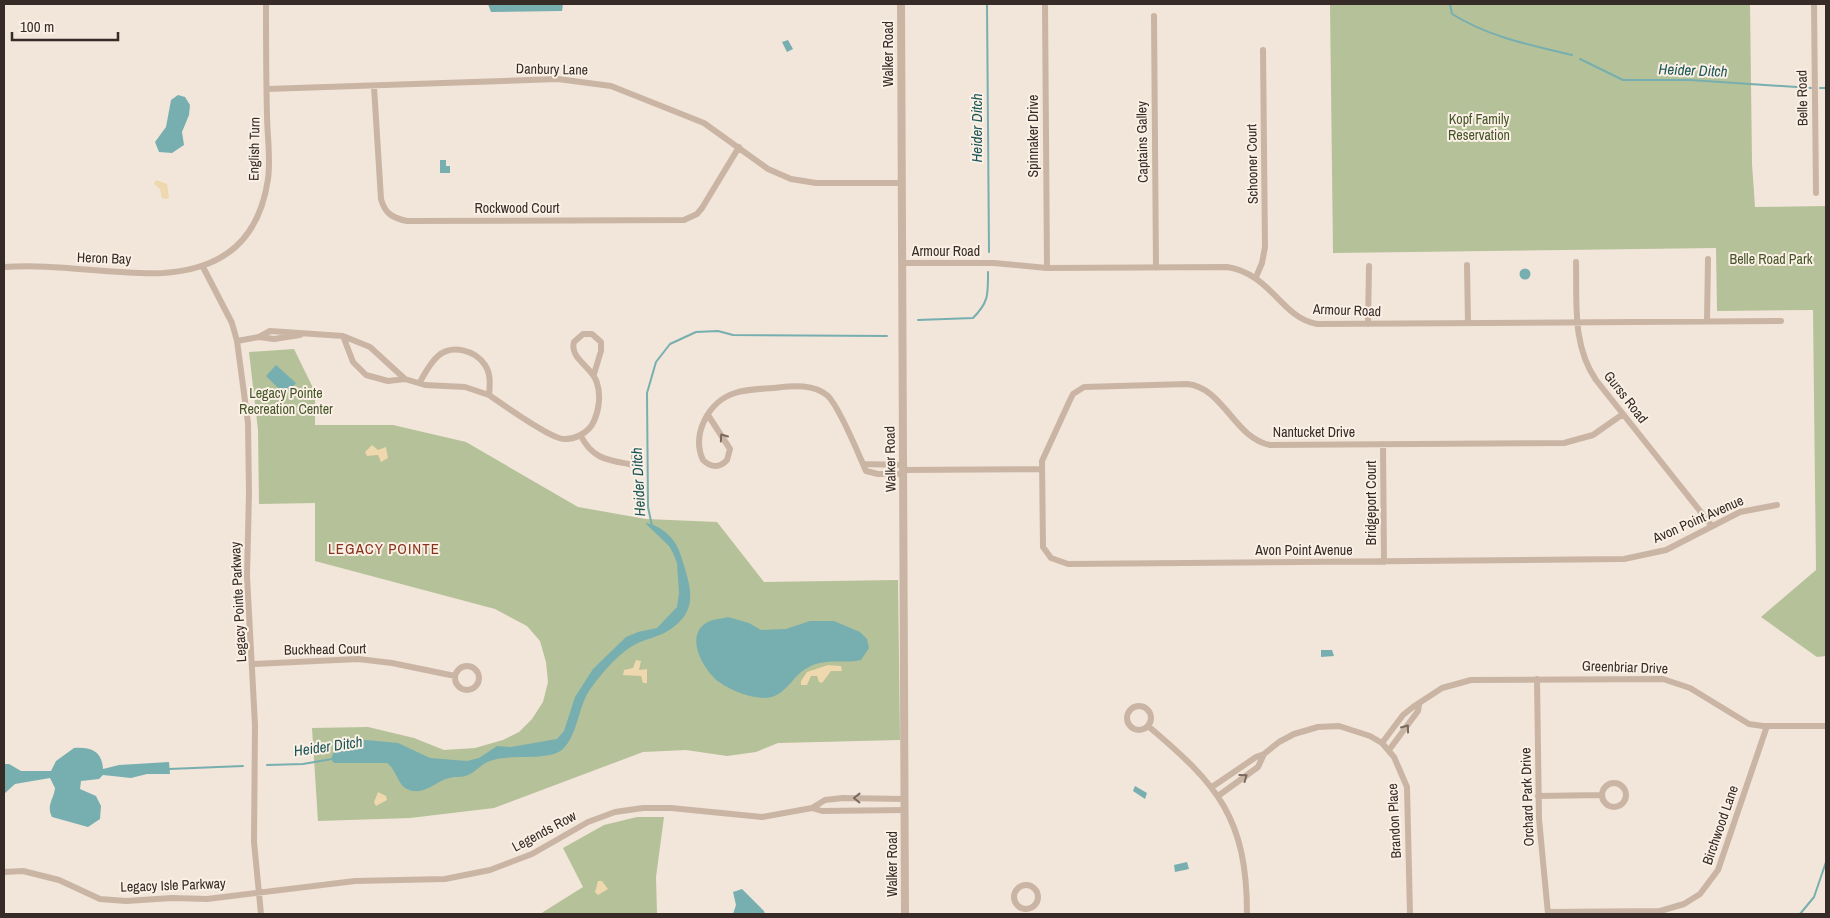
<svg xmlns="http://www.w3.org/2000/svg" width="1830" height="918" font-family="'Archivo Narrow',sans-serif">
<style>
.green{fill:#b5c198}
.sand{fill:#efd7ae}
.water{fill:#77afb0}
.lines{fill:none;stroke-linecap:round;stroke-linejoin:round}
.stream{stroke:#77afb0;stroke-width:2}
.minor{stroke:#cab5a4;stroke-width:6}
.tertiary{stroke:#cab5a4;stroke-width:8}
.oneway{stroke:#79695f}
.labels{text-anchor:middle;dominant-baseline:central;stroke-width:4;stroke-linejoin:round;paint-order:stroke}
.street-label{font-size:14px;fill:#362b26;stroke:#faf0e5}
.park-label{font-size:14px;fill:#465529;stroke:#faf0e5}
.water-label{font-size:15px;font-style:italic;fill:#1b5658;stroke:#faf0e5}
.neighbourhood-label{font-size:15px;letter-spacing:1px;fill:#87331d;stroke:#faf0e5}
</style>
<rect width="100%" height="100%" fill="#f2e5d9"/>
<path class="green" d="M1330 4H1750L1752 164 1755 207 1826 206V656L1817 657 1761 617 1816 570 1813 310 1717 311 1716 248 1333 253Z
M294 349 315 392V425H393L466 442 578 507 646 519 717 522 764 582 898 580 900 740 778 743 756 752 727 756 686 750 643 752 494 808 410 818 318 821 312 728 368 727 414 738 444 750 475 748 503 740 519 732 532 719 543 702 548 682 546 662 540 641 527 626 495 609 315 561V503L259 504 258 430 249 352Z
M637 817H664L656 877 657 914H540L583 887 563 848 604 825Z"/>
<path class="sand" d="M156 180 167 184 169 198 166 199 162 198 160 189 154 184Z
M372 445 378 450 386 447 388 458 381 462 378 455 367 456 365 452Z
M636 660 641 661 639 670 647 669V683H643L641 676 623 675 624 670 633 668Z
M828 665 841 666 842 671H831L822 683 819 682 817 676H811L807 685H801V681L807 672Z
M378 792 386 796 387 800 376 806 374 802Z
M598 881H602L608 889 598 895 595 892Z"/>
<path class="water" d="M488 4H563L562 11 491 12Z
M788 40 793 49 787 52 782 42Z
M178 95 185 97 190 105 189 115 182 132 184 145 172 153 159 152 155 142 166 127 171 100Z
M440 160H446V166H450V173H440Z
M1519.5 274a5.5 5.5 0 1 1 11 0a5.5 5.5 0 1 1-11 0Z
M276 365 296 383 285 395 266 376Z
M645 523C661 525 675 538 680 553 690 585 702 611 666 632 657 637 647 639 638 643 620 651 600 675 589 691 578 708 578 734 563 749 549 762 510 753 490 761 481 764 476 772 468 775 462 778 456 776 449 778 436 781 423 797 407 789 398 785 396 769 387 763H334L331 759 338 741 344 738 398 743 430 758 467 761 479 758 497 746 511 747 557 739 564 731 575 697 593 669 626 637 638 632 657 628 677 607 679 593 677 563 673 553 669 546Z
M728 617 749 623 761 630 786 629 810 621H834L860 632 867 639 869 648 861 660C844 664 826 658 809 667 793 674 786 697 766 698 750 698 732 691 719 682 704 671 684 637 706 623 712 619 721 619 728 617Z
M1321 650H1332L1334 656 1321 657Z
M74 748C91 747 102 751 103 769L119 765 169 762 170 774H147L131 778 103 775 99 779 81 781 80 789 96 796 101 806 100 819 88 827 52 817C46 805 54 799 55 788L50 778 15 784 4 794V764H9L21 771H51L56 761Z
M1135 786 1147 793 1145 799 1133 791Z
M1187 862 1189 869 1175 872 1174 865Z
M742 889 764 911 765 914H733L736 905 733 892Z"/>
<g class="lines">
<path class="stream" d="M987 4 989 252
M1450 4 1452 14C1489 37 1530 45 1572 55
M1580 59 1623 80H1690L1811 88
M1820 88H1826
M918 320 973 318C989 302 988 294 988 272
M652 526 648 507 647 393 656 362 670 344 696 332 718 331 733 335 887 336
M267 765 303 764 332 759
M169 769 243 766
M1800 914 1814 897 1826 862"/>
<path class="minor" d="M1045 4 1047 268
M1814 4 1816 193
M1154 16 1156 267
M374 87 381 199C385 214 393 218 407 221L684 220 697 214 702 208 739 147
M267 89 558 79 611 86 704 123 768 169 791 179 816 183H901
M1576 262C1577 303 1572 345 1596 380L1712 526
M902 263H994L1047 268 1227 267C1272 274 1281 318 1317 324L1781 321
M1467 265 1468 323
M4 267C57 263 110 275 163 273 224 269 259 240 268 179 271 158 267 135 267 114 266 77 266 40 266 4
M203 267 232 323 237 341 248 423 249 493 247 576 255 725 254 842 261 914
M1256 277 1262 263 1265 247 1263 50
M1707 321 1708 259
M1368 324 1369 266
M343 336 353 362 366 375 388 381 405 379 425 385 465 387 489 395C505 406 541 432 559 438 572 442 589 433 594 421 599 410 601 395 597 383 593 367 569 359 574 342L583 334H592L601 342V351L594 374
M259 337 274 339 300 335
M237 341 259 337 270 331 343 336 370 347 405 379
M420 382C425 373 430 363 438 356 452 344 475 350 485 365 491 374 490 385 489 395
M1623 414 1593 435 1564 443 1270 445C1235 439 1223 387 1187 384L1084 387 1073 394 1070 400 1042 461 1043 547 1051 558 1068 564 1624 559 1666 550 1740 512 1777 505
M708 415 730 449 727 460C720 468 711 468 703 460 691 434 709 401 735 393 747 389 761 389 773 388 792 386 813 383 828 396 840 408 858 453 866 471L878 474H903
M581 436C593 460 609 460 634 465V455
M1383 444 1384 562
M863 464 903 465
M903 470 1041 469
M254 664 358 659 392 663 455 676
M455 678a12 12 0 1 1 24 0a12 12 0 1 1-24 0Z
M1537 679 1539 819 1548 914
M1127 718a12 12 0 1 1 24 0a12 12 0 1 1-24 0Z
M1148 726C1218 785 1247 818 1247 914
M1382 743 1403 715 1413 707 1442 688 1471 680 1663 679 1690 688 1749 724 1763 726H1826
M1389 750 1418 711 1419 705
M1602 795a12 12 0 1 1 24 0a12 12 0 1 1-24 0Z
M1212 787 1256 757 1264 754
M1218 796 1258 767 1264 754 1279 742 1294 734 1318 727 1339 726 1370 736 1382 743 1394 757 1407 787 1410 914
M1538 796 1602 795
M812 808 822 811 905 810
M4 872 23 871 59 880 100 899 126 901 172 898 207 899 355 881 445 879 490 870 532 854 588 822 615 812 643 808H671L762 817 812 808 825 800 843 798 905 799
M1014 897a12 12 0 1 1 24 0a12 12 0 1 1-24 0Z
M1548 912 1660 911 1684 904 1700 894 1718 870 1767 726"/>
<path class="tertiary" d="M901 4 905 914"/>
</g>
<defs><path id="oneway-chevron" d="M-2-3.5L2.5 0L-2 3.5" fill="none" stroke-width="1.6" stroke-linecap="round" stroke-linejoin="round" transform="scale(1.25)"/></defs>
<g class="oneway">
<use href="#oneway-chevron" transform="translate(723 437) rotate(-125)"/>
<use href="#oneway-chevron" transform="translate(1406 728) rotate(-54)"/>
<use href="#oneway-chevron" transform="translate(1244 777) rotate(-36)"/>
<use href="#oneway-chevron" transform="translate(857 798) rotate(-179)"/>
</g>
<g class="labels">
<g class="street-label">
<text transform="translate(888 54) rotate(-90)">Walker Road</text>
<text transform="translate(552 69) rotate(1)">Danbury Lane</text>
<text transform="translate(1802 98) rotate(-91)">Belle Road</text>
<text transform="translate(1033 136) rotate(-90)">Spinnaker Drive</text>
<text transform="translate(1142 142) rotate(-91)">Captains Galley</text>
<text transform="translate(254 149) rotate(-89)">English Turn</text>
<text transform="translate(1252 164) rotate(-91)">Schooner Court</text>
<text x="517" y="208">Rockwood Court</text>
<text x="946" y="251">Armour Road</text>
<text transform="translate(104 258) rotate(2)">Heron Bay</text>
<text transform="translate(1347 310) rotate(2)">Armour Road</text>
<text transform="translate(1626 397) rotate(52)">Gurss Road</text>
<text x="1314" y="432">Nantucket Drive</text>
<text transform="translate(890 459) rotate(-91)">Walker Road</text>
<text transform="translate(1371 503) rotate(-90)">Bridgeport Court</text>
<text transform="translate(1698 519) rotate(-24)">Avon Point Avenue</text>
<text x="1304" y="550">Avon Point Avenue</text>
<text transform="translate(238 602) rotate(-93)">Legacy Pointe Parkway</text>
<text transform="translate(325 649) rotate(-1)">Buckhead Court</text>
<text transform="translate(1625 667) rotate(2)">Greenbriar Drive</text>
<text transform="translate(1527 797) rotate(-92)">Orchard Park Drive</text>
<text transform="translate(1394 821) rotate(-93)">Brandon Place</text>
<text transform="translate(1720 825) rotate(-71)">Birchwood Lane</text>
<text transform="translate(544 831) rotate(-28)">Legends Row</text>
<text transform="translate(892 864) rotate(-90)">Walker Road</text>
<text transform="translate(173 885) rotate(-2)">Legacy Isle Parkway</text>
</g>
<g class="park-label">
<text x="1479" y="119">Kopf Family<tspan x="1479" dy="16">Reservation</tspan></text>
<text x="1771" y="259">Belle Road Park</text>
<text x="286" y="393">Legacy Pointe<tspan x="286" dy="16">Recreation Center</tspan></text>
</g>
<g class="water-label">
<text transform="translate(1693 70) rotate(2)">Heider Ditch</text>
<text transform="translate(976 128) rotate(-90)">Heider Ditch</text>
<text transform="translate(638 482) rotate(-93)">Heider Ditch</text>
<text transform="translate(328 746) rotate(-8)">Heider Ditch</text>
</g>
<g class="neighbourhood-label">
<text x="384" y="548">LEGACY POINTE</text>
</g>
</g>
<rect width="1830" height="918" fill="none" stroke="#362b26" stroke-width="10"/>
<path d="M12 32v8h106v-8" fill="none" stroke="#362b26" stroke-width="2.5"/>
<text x="20" y="32" font-size="15" fill="#362b26" stroke="#faf0e5" stroke-width="4" paint-order="stroke">100 m</text>
</svg>
